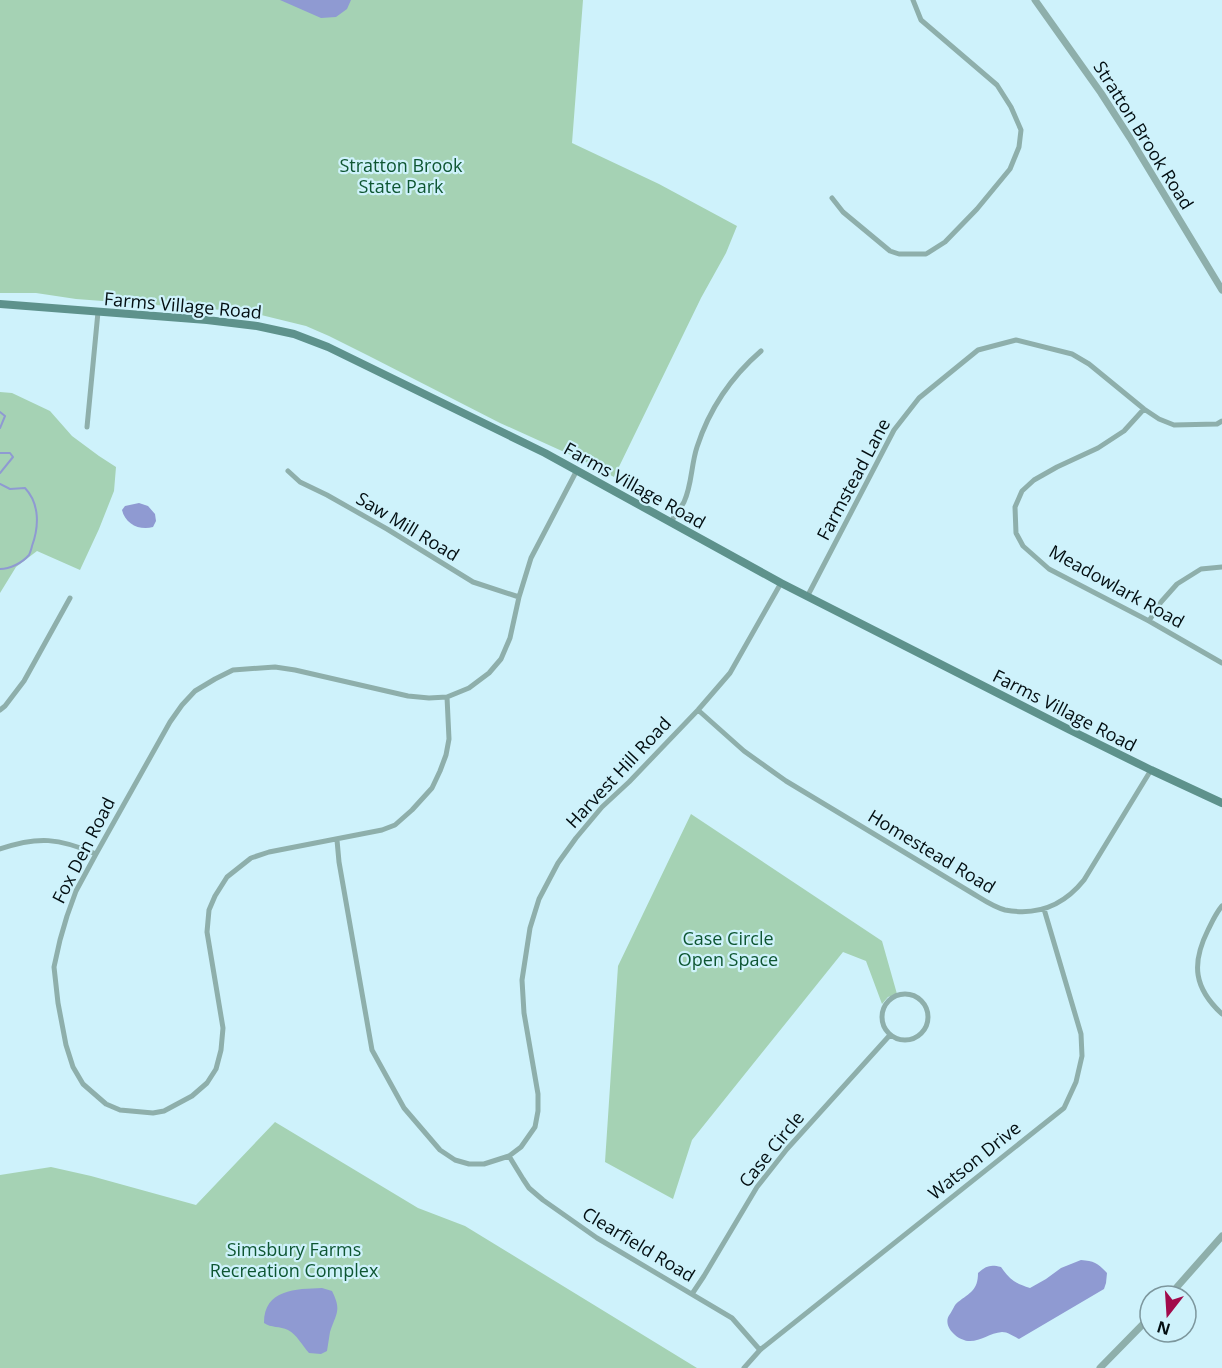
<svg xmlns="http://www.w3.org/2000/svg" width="1222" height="1368" font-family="'Open Sans',sans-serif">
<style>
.green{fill:#a5d2b4}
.water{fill:#8f9ad2}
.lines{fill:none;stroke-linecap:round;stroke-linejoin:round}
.stream{stroke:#8f9ad2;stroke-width:2}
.minor{stroke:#8eafab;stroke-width:5}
.tertiary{stroke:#8eafab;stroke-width:7}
.secondary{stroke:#5e928c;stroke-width:8}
.labels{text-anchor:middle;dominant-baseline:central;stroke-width:4.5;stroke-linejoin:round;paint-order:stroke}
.street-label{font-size:18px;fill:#030e11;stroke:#cef2fb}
.park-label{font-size:18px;fill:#0e5632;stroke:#cef2fb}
</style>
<rect width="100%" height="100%" fill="#cef2fb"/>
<path class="green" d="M0 0H583L572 143 659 184 737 226 726 253 701 298 614 477 584 461 500 423 369 356 329 336 306 326 249 312 76 299 36 293H0Z
M0 392 12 393 50 411 72 436 99 456 116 467 114 491 99 529 80 570 37 551 16 567 0 593Z
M691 814 882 941 897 994 888 997 882 1004 866 961 843 952 692 1140 673 1199 605 1162 618 966Z
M275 1122 418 1208 465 1226 697 1368H0V1175L51 1167 91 1176 196 1205Z"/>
<path class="water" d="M280 0H351L347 9 336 17 321 18Z
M139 503 148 506 155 514 156 521 153 527C140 531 125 524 122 510L125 506Z
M1081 1260C1094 1261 1098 1263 1107 1273L1106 1283 1104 1289 1019 1339C1013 1336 1008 1332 1002 1332 990 1333 981 1341 970 1341 957 1341 941 1325 950 1314 953 1310 954 1305 958 1302 970 1293 978 1290 978 1273 986 1266 990 1264 1001 1267 1009 1279 1016 1284 1030 1288L1046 1279 1061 1268Z
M322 1288 332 1291C342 1311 336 1313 330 1332 329 1338 328 1345 327 1351L321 1354 309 1353C302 1345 297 1335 288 1330 280 1326 271 1328 264 1323 264 1289 296 1289 322 1288Z"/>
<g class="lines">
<path class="stream" d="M0 412 5 416 0 428
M0 453H10L13 457 0 473
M0 484 10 489 25 488C40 504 39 527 32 546 32 547 30 553 29 555 22 563 10 569 0 569"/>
<path class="minor" d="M832 198 843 212 890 251 899 254H926L945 242 977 209 1010 169 1019 147 1021 130 1011 107 997 85 921 20 913 0
M1144 409 1124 431 1098 448 1057 467 1034 480 1022 491 1015 507 1016 533 1023 546 1049 569 1149 621 1222 663
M87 427 98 312
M288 471 300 482 327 495 387 529 473 582 519 597
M671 522C675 515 680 509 684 502 692 485 691 465 697 447 709 410 731 377 761 351
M807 597 894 430 919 398 978 350 1016 340 1072 354 1089 364 1144 409 1159 419 1174 425 1217 424 1222 421
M1149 621 1161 602 1177 584 1201 569 1222 567
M447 697 429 698 408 696 295 670 275 667 233 670 215 679 195 691 182 705 170 722 96 854 76 891 67 916 60 940 54 967 58 1003 66 1045 73 1067 83 1084 106 1104 120 1110 153 1113 164 1111 192 1096 207 1083 216 1069 221 1050 223 1028 207 932 209 910 215 896 227 877 251 858 269 852 382 830 395 825 412 810 432 788 440 771 446 755 449 739 447 697 469 688 489 673 501 659 510 638 519 597 531 558 577 470
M0 710 5 706 24 681 70 598
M698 710 744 751 786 781 972 893C982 899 993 907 1005 910 1037 916 1064 905 1084 880L1151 770
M337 840 339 862 372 1050 404 1108 440 1150 455 1160 469 1164H484L509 1156 521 1147 535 1127 538 1111V1094L524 1013 522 980 530 928 539 899 558 863 576 838 602 807 629 782 698 710 730 673 781 583
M0 849C38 836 59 838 96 854
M1222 906C1216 913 1212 922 1208 930 1191 964 1194 988 1222 1014
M882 1017a23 23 0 1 1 46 0a23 23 0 1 1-46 0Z
M509 1156 523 1179 529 1188 543 1200 597 1238 732 1318 760 1350
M692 1294 704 1276 757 1187 787 1149 890 1035
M744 1368 760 1350 1064 1108 1076 1082 1082 1056 1081 1034 1044 909"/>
<path class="tertiary" d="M1035 0 1101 93 1130 138 1222 290
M1169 1296 1222 1236
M1100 1368 1150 1317"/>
<path class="secondary" d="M0 304 207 320 257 326 294 334 328 347 545 453 781 583 1070 730 1151 770 1222 803"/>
</g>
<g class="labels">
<g class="street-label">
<text transform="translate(1144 135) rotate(58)">Stratton Brook Road</text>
<text transform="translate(183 305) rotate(5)">Farms Village Road</text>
<text transform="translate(853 479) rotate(-62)">Farmstead Lane</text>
<text transform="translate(635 485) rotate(29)">Farms Village Road</text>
<text transform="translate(408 526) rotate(31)">Saw Mill Road</text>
<text transform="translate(1117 586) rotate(29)">Meadowlark Road</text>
<text transform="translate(1065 710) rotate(27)">Farms Village Road</text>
<text transform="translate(618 772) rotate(-47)">Harvest Hill Road</text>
<text transform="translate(83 850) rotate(-63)">Fox Den Road</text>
<text transform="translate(932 851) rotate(31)">Homestead Road</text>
<text transform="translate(771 1149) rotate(-51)">Case Circle</text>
<text transform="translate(974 1160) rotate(-39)">Watson Drive</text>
<text transform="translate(639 1244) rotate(31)">Clearfield Road</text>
</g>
<g class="park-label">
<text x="401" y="165">Stratton Brook<tspan x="401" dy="21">State Park</tspan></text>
<text x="728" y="938">Case Circle<tspan x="728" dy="21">Open Space</tspan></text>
<text x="294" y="1249">Simsbury Farms<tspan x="294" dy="21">Recreation Complex</tspan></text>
</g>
</g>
<g transform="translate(1168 1314) rotate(197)"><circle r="28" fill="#cef2fb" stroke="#7d979d" stroke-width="1.5"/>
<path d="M0-4.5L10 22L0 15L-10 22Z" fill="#a20a4b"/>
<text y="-9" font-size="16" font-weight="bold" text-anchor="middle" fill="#030e11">N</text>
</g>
</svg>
